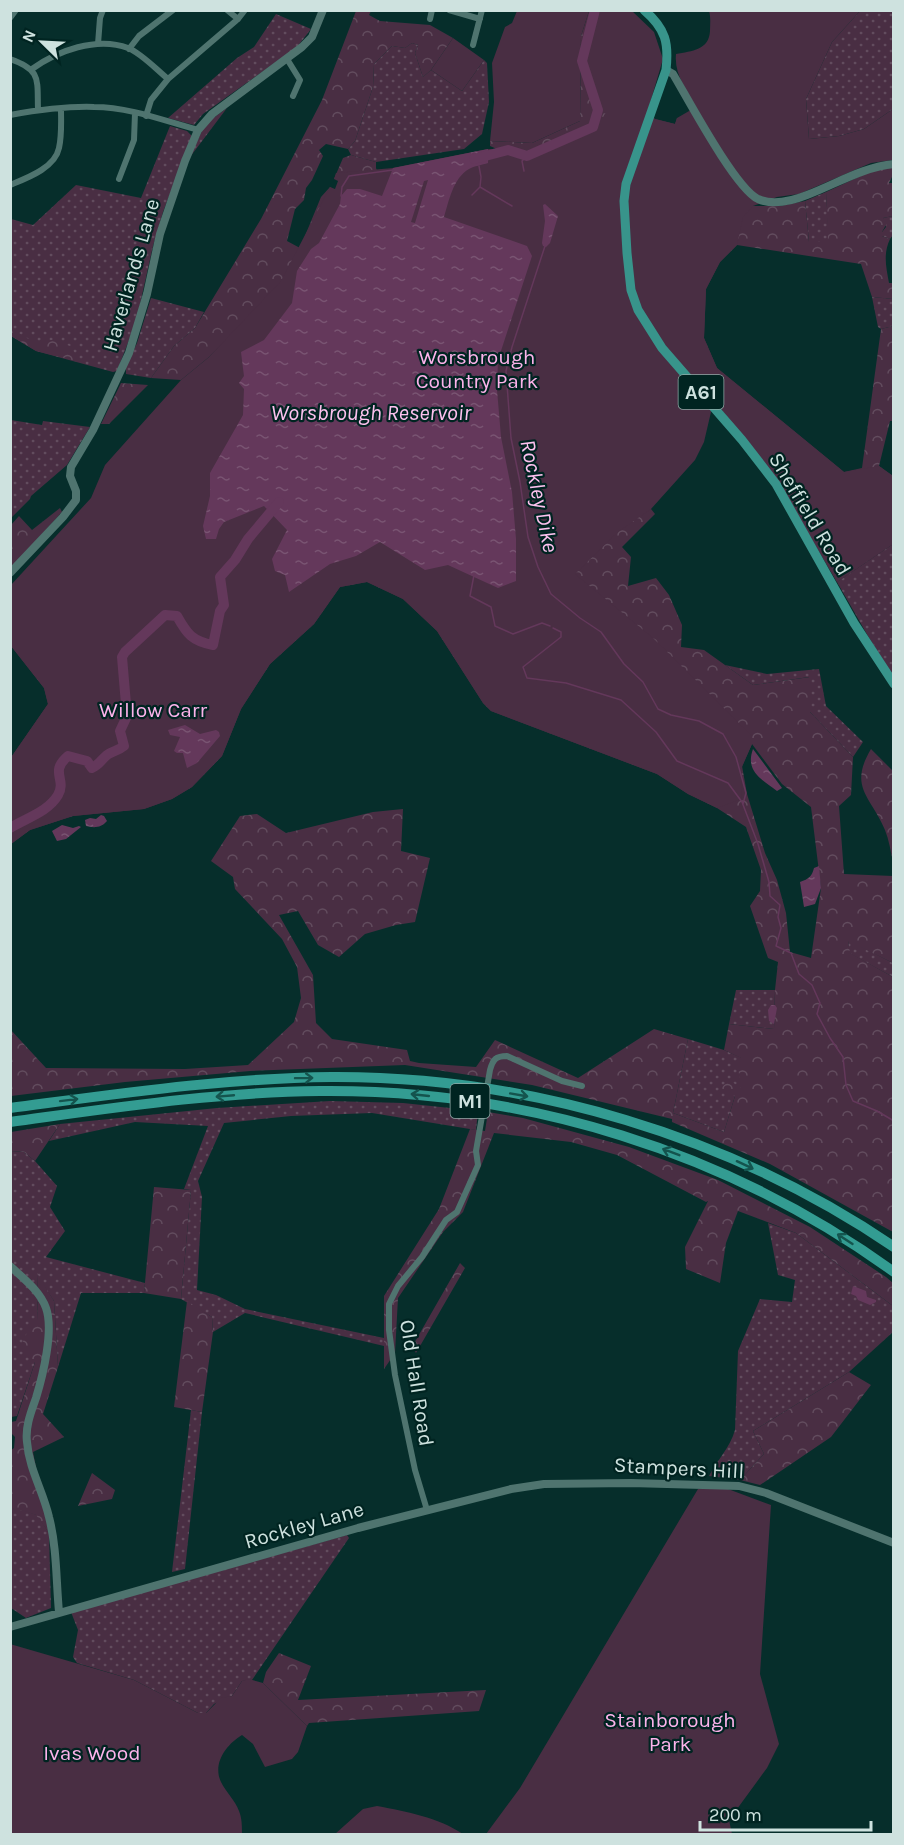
<svg xmlns="http://www.w3.org/2000/svg" width="904" height="1845" font-family="Karla,sans-serif">
<style>
.grass{fill:url(#grass-dots)}
.forest{fill:url(#forest-crowns);fill-rule:evenodd}
.green{fill:#492e43}
.water{fill:url(#water-ripples);fill-rule:evenodd}
.lines{fill:none;stroke-linecap:round;stroke-linejoin:round}
.stream{stroke:#64385b;stroke-width:1.5}
.river{stroke:#64385b;stroke-width:10}
.minor{stroke:#4f746f;stroke-width:6}
.tertiary{stroke:#4f746f;stroke-width:8}
.trunk{stroke:#38948b;stroke-width:9}
.motorway{stroke:#339c92;stroke-width:10}
.oneway{stroke:#14544e}
.labels{text-anchor:middle;dominant-baseline:central;stroke-width:4.5;stroke-linejoin:round;paint-order:stroke}
.shield{fill:#002421;stroke:#90a9a6;stroke-width:1.5}
.shield-label{font-size:20px;font-weight:bold;fill:#cee2df}
.street-label{font-size:21px;fill:#cee2df;stroke:#002421}
.park-label{font-size:21px;fill:#fcb3eb;stroke:#002421}
.water-label{font-size:22px;font-style:italic;fill:#fdc2ef;stroke:#002421}
</style>
<defs>
<pattern id="grass-dots" width="8" height="8" patternUnits="userSpaceOnUse" patternTransform="scale(1.5)"><rect width="8" height="8" fill="#492e43"/><path d="M2 2h.1M6 6h.1" fill="none" stroke="#624c5e" stroke-width="1.8" stroke-linecap="round"/></pattern>
<pattern id="forest-crowns" width="20" height="18" patternUnits="userSpaceOnUse" patternTransform="scale(1.5)"><rect width="20" height="18" fill="#492e43"/><path d="M2 6a3 3 0 1 1 6 0M12 15a3 3 0 1 1 6 0" fill="none" stroke="#624c5e"/></pattern>
<pattern id="water-ripples" width="26" height="14" patternUnits="userSpaceOnUse" patternTransform="scale(1.5)"><rect width="26" height="14" fill="#64385b"/><path d="M2 4q2-2 4 0t4 0M15 11q2-2 4 0t4 0" fill="none" stroke="#795472"/></pattern>
</defs>
<rect width="100%" height="100%" fill="#062e2b"/>
<path class="grass" d="M860 11H893V109L864 129 839 136 809 139 806 99 832 42Z
M276 14 311 29 297 47 203 114 194 125 168 118 237 58 254 47Z
M412 43 418 45 415 53 423 77 431 70 462 91 484 60 487 63 489 102 482 134 464 149 376 162 351 155 348 149 355 141 373 87 374 64 392 46 405 48Z
M227 108 190 157 205 124Z
M170 126 187 131 192 136 163 212 153 246 136 322 117 371 113 372 36 351 11 336V219L33 225 76 185 141 198Z
M826 192 829 242H809L805 201Z
M893 216V235L890 239 882 236V232L886 227 883 218Z
M872 297 893 299V326L881 329 878 327Z
M151 298 204 312 195 328 174 346 151 378 126 374V367L137 343Z
M11 420 42 425 43 421 90 427 67 465 31 496 30 499 11 518Z
M893 544V676L868 636 837 582Z
M725 665 767 674 819 669 826 706 863 742 853 757 810 712 809 677 753 685Z
M848 940 893 963V977L849 953Z
M736 990H775L774 1029 729 1024Z
M688 1039 724 1050 742 1058 741 1089 735 1096 724 1132 673 1113Z
M330 1101 403 1103 478 1111 476 1130 372 1113 291 1116 224 1123 198 1181 202 1197 197 1290 216 1295 245 1309 384 1338V1346L245 1313 213 1332 212 1317 181 1299 191 1190 184 1189 208 1126 135 1122 49 1141 60 1124 217 1108Z
M11 1151 24 1152 35 1161 57 1186 50 1207 65 1231 46 1257 145 1283 144 1293H81L58 1367 54 1301 37 1275 38 1321 35 1362 17 1416 11 1417Z
M768 1223 796 1233 893 1306V1332L849 1372 753 1431 764 1454 740 1480 709 1476C717 1460 730 1448 735 1430L738 1351 760 1299 792 1302 795 1280 778 1275Z
M191 1410 202 1412 185 1569 172 1572Z
M14 1507 37 1515 49 1533 51 1608 26 1618 11 1608 10 1519Z
M347 1535 349 1538 252 1680 242 1681 232 1696 214 1704 206 1713H198L134 1680 77 1663 73 1657 78 1630 71 1612Z"/>
<path class="forest" d="M356 11H371L369 15 380 21 430 25 453 38 431 70 423 77 415 53 418 45 412 43 405 48 392 46 374 64 373 87 355 141 348 149 326 144 319 150 323 156 312 180 306 188 304 200 295 209 287 241 300 248 321 197 330 187 335 190 297 271 209 357 181 380 151 378 174 346 195 328 261 219 322 100Z
M589 11H608L647 110 529 163 490 146V141L532 143 580 121 581 36Z
M677 118 753 206H780L805 201 809 242H828L826 192 878 168 893 167V175L889 183H893V216L883 218 887 223 882 232V236L890 239C883 254 886 267 889 283H893V299L872 297 861 264 737 245 720 262 706 289 704 338 717 368 844 472 862 468 881 329 893 326V421H890L879 466 893 476V544L837 582 775 476 709 394 655 119 675 124Z
M351 155 376 162V168L380 179H334L343 158Z
M11 329 34 342 52 340 70 346 76 355V361L36 351 11 336Z
M121 383 148 385 109 424H101Z
M60 508 62 512 11 568V525L19 516 32 530Z
M651 509 655 514 622 547 631 557 628 586 656 578 669 595 682 625 681 647 704 650 753 685 810 677V712L853 757 851 795 839 806 844 874 893 876V963L848 941 850 953 893 977V1232L770 1164 672 1122V1119L532 1085 405 1065 250 1071 125 1082 11 1096 10 1029 46 1068 185 1069 248 1065 294 1022 301 998 297 967 282 939 235 889 233 877 211 861 240 816 257 814 286 833 373 812 403 809 401 851 430 858 415 922 396 925 365 934 339 957 318 945 298 911 279 915 313 975 316 1023 332 1039 407 1050 410 1061 419 1063 476 1067 495 1040 578 1078 654 1029 688 1039 673 1113 724 1132 735 1096 721 1088 729 1080 741 1088 737 1060 741 1058 724 1050 729 1024 774 1029 775 990 778 962 768 958 750 906 760 891 761 870 746 827 717 808 688 794 657 774 491 711 483 703 437 631 403 599 367 582 340 587 314 624 270 664 241 709 222 756 192 787 172 799 144 809 73 816 30 830 11 844 10 763 12 756 48 704 44 688 11 646 119 630 612 515ZM752 744 782 784 811 807 821 888 811 958 790 952 786 913 777 880 765 853 747 794 742 766Z
M871 749 893 771V863C891 852 889 840 885 830 871 796 848 788 871 749Z
M488 1112 523 1118 629 1147 718 1180 810 1227 886 1277 893 1283V1306L796 1233 738 1211 726 1243 720 1283 686 1269 685 1247 708 1201 706 1202 617 1155 571 1142 494 1133 463 1212 443 1232 398 1298 395 1353 384 1369V1296L439 1209 470 1129 485 1131Z
M60 1124 35 1161 24 1152 11 1151V1132Z
M154 1187 191 1190 181 1299 144 1293Z
M460 1263 465 1268 416 1353 412 1347Z
M37 1273 54 1301 58 1367 43 1414 64 1437 33 1452 49 1533 36 1515 14 1508 11 1519 10 1451 14 1448 15 1437 11 1433V1422L16 1421 35 1362 20 1348 30 1326 38 1320Z
M187 1301 212 1317 213 1332 202 1412 174 1407Z
M849 1372 871 1385 831 1437 760 1485 740 1480 764 1454 753 1431Z
M92 1473 115 1490 112 1499 78 1506Z
M279 1653 311 1666 298 1700 486 1690 479 1711 309 1723 307 1726 263 1683 266 1672Z"/>
<path class="green" d="M517 11H589L581 36 580 121 532 143 490 141 494 102 492 63 505 27 512 23Z
M595 11H632L654 32 663 59 648 110 655 119 675 124 677 118 696 107C686 89 674 74 676 54 692 51 709 50 710 31 710 24 711 18 709 11H860L832 42 806 99 809 139 839 136 864 129 893 109V160L871 163 799 194 777 197 753 206 743 217 737 245 720 262 706 289 704 338 717 368 844 472 879 466 893 476V544L837 582 775 476 710 395 711 412 704 442 695 460 651 509 618 532 575 574 653 638 752 736V744L742 767 741 799 717 808 688 794 657 774 491 711 483 703 437 631 403 599 367 582 340 587 314 624 270 664 241 709 222 756 192 787 172 799 144 809 73 816 30 830 11 844 10 763 12 756 48 704 44 688 11 646V585L91 498 105 465 181 380 209 357 281 281 330 187 335 189 338 181 334 179 336 173 393 168 488 149 508 150 527 156 593 127 606 114 598 110 582 61Z
M453 38 484 60 462 91 431 70Z
M698 1489H728L771 1505 760 1674 779 1744 767 1768 729 1820 732 1834H486L520 1788Z
M10 1644 134 1680 198 1713H206L221 1698 232 1696 242 1681 249 1679 263 1683 307 1726 298 1752 292 1759 265 1767 253 1744 242 1735C227 1744 212 1763 221 1782 226 1792 235 1800 239 1811 242 1818 242 1827 242 1834H11Z
M377 1806C408 1812 437 1817 463 1834H335L363 1809Z"/>
<path class="water" d="M488 149V163C482 165 474 166 469 169 453 178 449 201 444 217L527 246 532 256 498 360 497 390 501 437 512 492 516 539V581L498 588 448 565 425 570 380 542 356 556 330 564 289 592 285 575 275 571 272 559 287 530 264 506 224 522 219 529 216 539H206L203 526 210 496V473L243 415 244 389 239 383 244 376 241 352 264 340 292 303 297 271 311 249 319 243 340 204 341 196 347 189H360L382 196 393 168ZM428 180 415 223 411 222 424 181Z
M545 204 558 216 550 243 546 247 543 246 542 243 545 221 543 205Z
M185 725 200 734 216 730 219 732 220 736 197 763 187 768 183 753H177L174 751 180 737 170 735 168 730Z
M753 749 782 788 777 791C761 779 745 771 753 749Z
M101 815 104 816 107 821C101 828 94 828 86 826L85 820 90 818 96 819Z
M62 825 73 828 79 826 81 827 66 839 57 841 52 831Z
M819 866 821 888 815 904 804 907 800 882C809 879 812 876 814 868Z
M771 1005H775L777 1008 774 1024 769 1021 768 1010Z
M853 1286 866 1291 867 1297 876 1300V1302L870 1305 858 1300 856 1296 851 1294Z"/>
<g class="lines">
<path class="stream" d="M479 166 481 177 480 187 512 206
M524 171 522 161 527 156
M472 195 480 187
M341 196 342 187 349 176 393 170
M545 246 512 347 506 371 511 438 520 482 528 537 538 567 551 594 580 618 601 632 624 664 643 682 658 709 671 715 699 721 723 734 736 757 746 793 743 804
M474 575 470 596 491 607 495 626 513 634 542 623 550 626
M553 628 561 632V637L523 667 527 678 566 683 621 700 656 732 677 761 728 783 742 802 758 844 769 882 770 896 780 905 778 917 781 928 776 946 791 953 799 974 812 985 820 1003 817 1014 830 1038 843 1057 846 1085 853 1101 877 1111 894 1121"/>
<path class="river" d="M474 159 508 150 527 156 593 127 598 110 582 61 595 10
M10 828C26 818 48 812 58 795 67 779 49 772 68 756L87 761 92 768C99 765 101 760 107 755 112 751 118 751 124 746L120 731 127 716 122 657 125 652 165 615 177 616C187 634 192 641 213 645L220 611 224 605 220 577 235 560 248 539 279 502"/>
<path class="minor" d="M227 10 238 19
M449 10 480 19
M10 18 16 10
M430 19 432 10
M98 44 100 18 103 10
M473 45 482 10
M129 49 139 36 173 10
M10 59C42 70 37 80 38 110
M287 59 300 80 293 96
M32 69C57 51 97 36 128 48 141 53 157 70 168 79
M10 115C38 110 66 106 94 107 129 107 165 121 198 130
M146 116 151 100 168 79 238 19 245 10
M119 179 134 140 135 113
M10 185C27 178 55 168 59 148 62 135 61 121 61 109
M427 1510 415 1470 395 1375 389 1330V1304L398 1286 422 1257 446 1220 457 1212 478 1165 476 1151 490 1070C493 1059 496 1056 507 1056L562 1081 582 1086"/>
<path class="tertiary" d="M666 70 673 74C688 99 735 188 758 199 774 206 792 201 807 195 836 184 863 167 894 164
M10 573 63 517 76 500V491L70 476 71 467 93 430 129 353 147 294 160 234 185 161 198 130 212 114 302 47 312 37 323 10
M10 1266C23 1278 40 1291 46 1308 54 1330 43 1375 36 1398 31 1412 25 1427 27 1442 29 1469 43 1491 49 1517 57 1548 56 1580 59 1612
M10 1627 358 1528 511 1489 544 1484 631 1483 739 1486 766 1493 894 1543"/>
<path class="trunk" d="M644 10C666 29 669 43 666 70L626 184 624 201 627 253 631 290 638 310 662 348 742 440 776 484 854 623 894 684"/>
<path class="motorway" d="M10 1108C117 1094 224 1078 332 1077 529 1076 731 1136 894 1247
M10 1122C113 1108 216 1092 320 1091 525 1089 727 1151 894 1272"/>
</g>
<defs><path id="oneway-shaft" d="M-6 0H5M1.5-3L5.5 0L1.5 3" fill="none" stroke-width="1.6" stroke-linecap="round" stroke-linejoin="round" transform="scale(1.5)"/></defs>
<g class="oneway">
<use href="#oneway-shaft" transform="translate(304 1078) rotate(-1)"/>
<use href="#oneway-shaft" transform="translate(420 1095) rotate(-174)"/>
<use href="#oneway-shaft" transform="translate(519 1095) rotate(10)"/>
<use href="#oneway-shaft" transform="translate(225 1096) rotate(175)"/>
<use href="#oneway-shaft" transform="translate(69 1100) rotate(-7)"/>
<use href="#oneway-shaft" transform="translate(671 1152) rotate(-159)"/>
<use href="#oneway-shaft" transform="translate(745 1165) rotate(25)"/>
<use href="#oneway-shaft" transform="translate(845 1239) rotate(-147)"/>
</g>
<g class="labels">
<g class="shield">
<rect x="678.5" y="375" width="45" height="34" rx="4.5"/>
<rect x="450.5" y="1084" width="39" height="34" rx="4.5"/>
</g>
<g class="shield-label">
<text x="701" y="392">A61</text>
<text x="470" y="1101">M1</text>
</g>
<g class="street-label">
<text transform="translate(131 275) rotate(-74)">Haverlands Lane</text>
<text transform="translate(810 514) rotate(59)">Sheffield Road</text>
<text transform="translate(417 1383) rotate(81)">Old Hall Road</text>
<text transform="translate(679 1468) rotate(3)">Stampers Hill</text>
<text transform="translate(304 1525) rotate(-16)">Rockley Lane</text>
</g>
<g class="park-label">
<text x="477" y="357">Worsbrough<tspan x="477" dy="24">Country Park</tspan></text>
<text x="153" y="710">Willow Carr</text>
<text x="670" y="1720">Stainborough<tspan x="670" dy="24">Park</tspan></text>
<text x="92" y="1753">Ivas Wood</text>
</g>
<g class="water-label">
<text x="371" y="413">Worsbrough Reservoir</text>
<text transform="translate(539 496) rotate(78)">Rockley Dike</text>
</g>
</g>
<rect width="904" height="1845" fill="none" stroke="#cee2df" stroke-width="24"/>
<g transform="translate(42 42) rotate(294)" stroke="#002421" stroke-width="4.5" paint-order="stroke">
<path d="M0-4.5L10 22L0 15L-10 22Z" fill="#cee2df"/>
<text y="-9" font-size="16" font-weight="bold" text-anchor="middle" fill="#cee2df">N</text>
</g>
<path d="M700 1821v9h171v-9" fill="none" stroke="#cee2df" stroke-width="3"/>
<text x="709" y="1821" font-size="18" fill="#cee2df" stroke="#002421" stroke-width="4.5" paint-order="stroke">200 m</text>
</svg>
